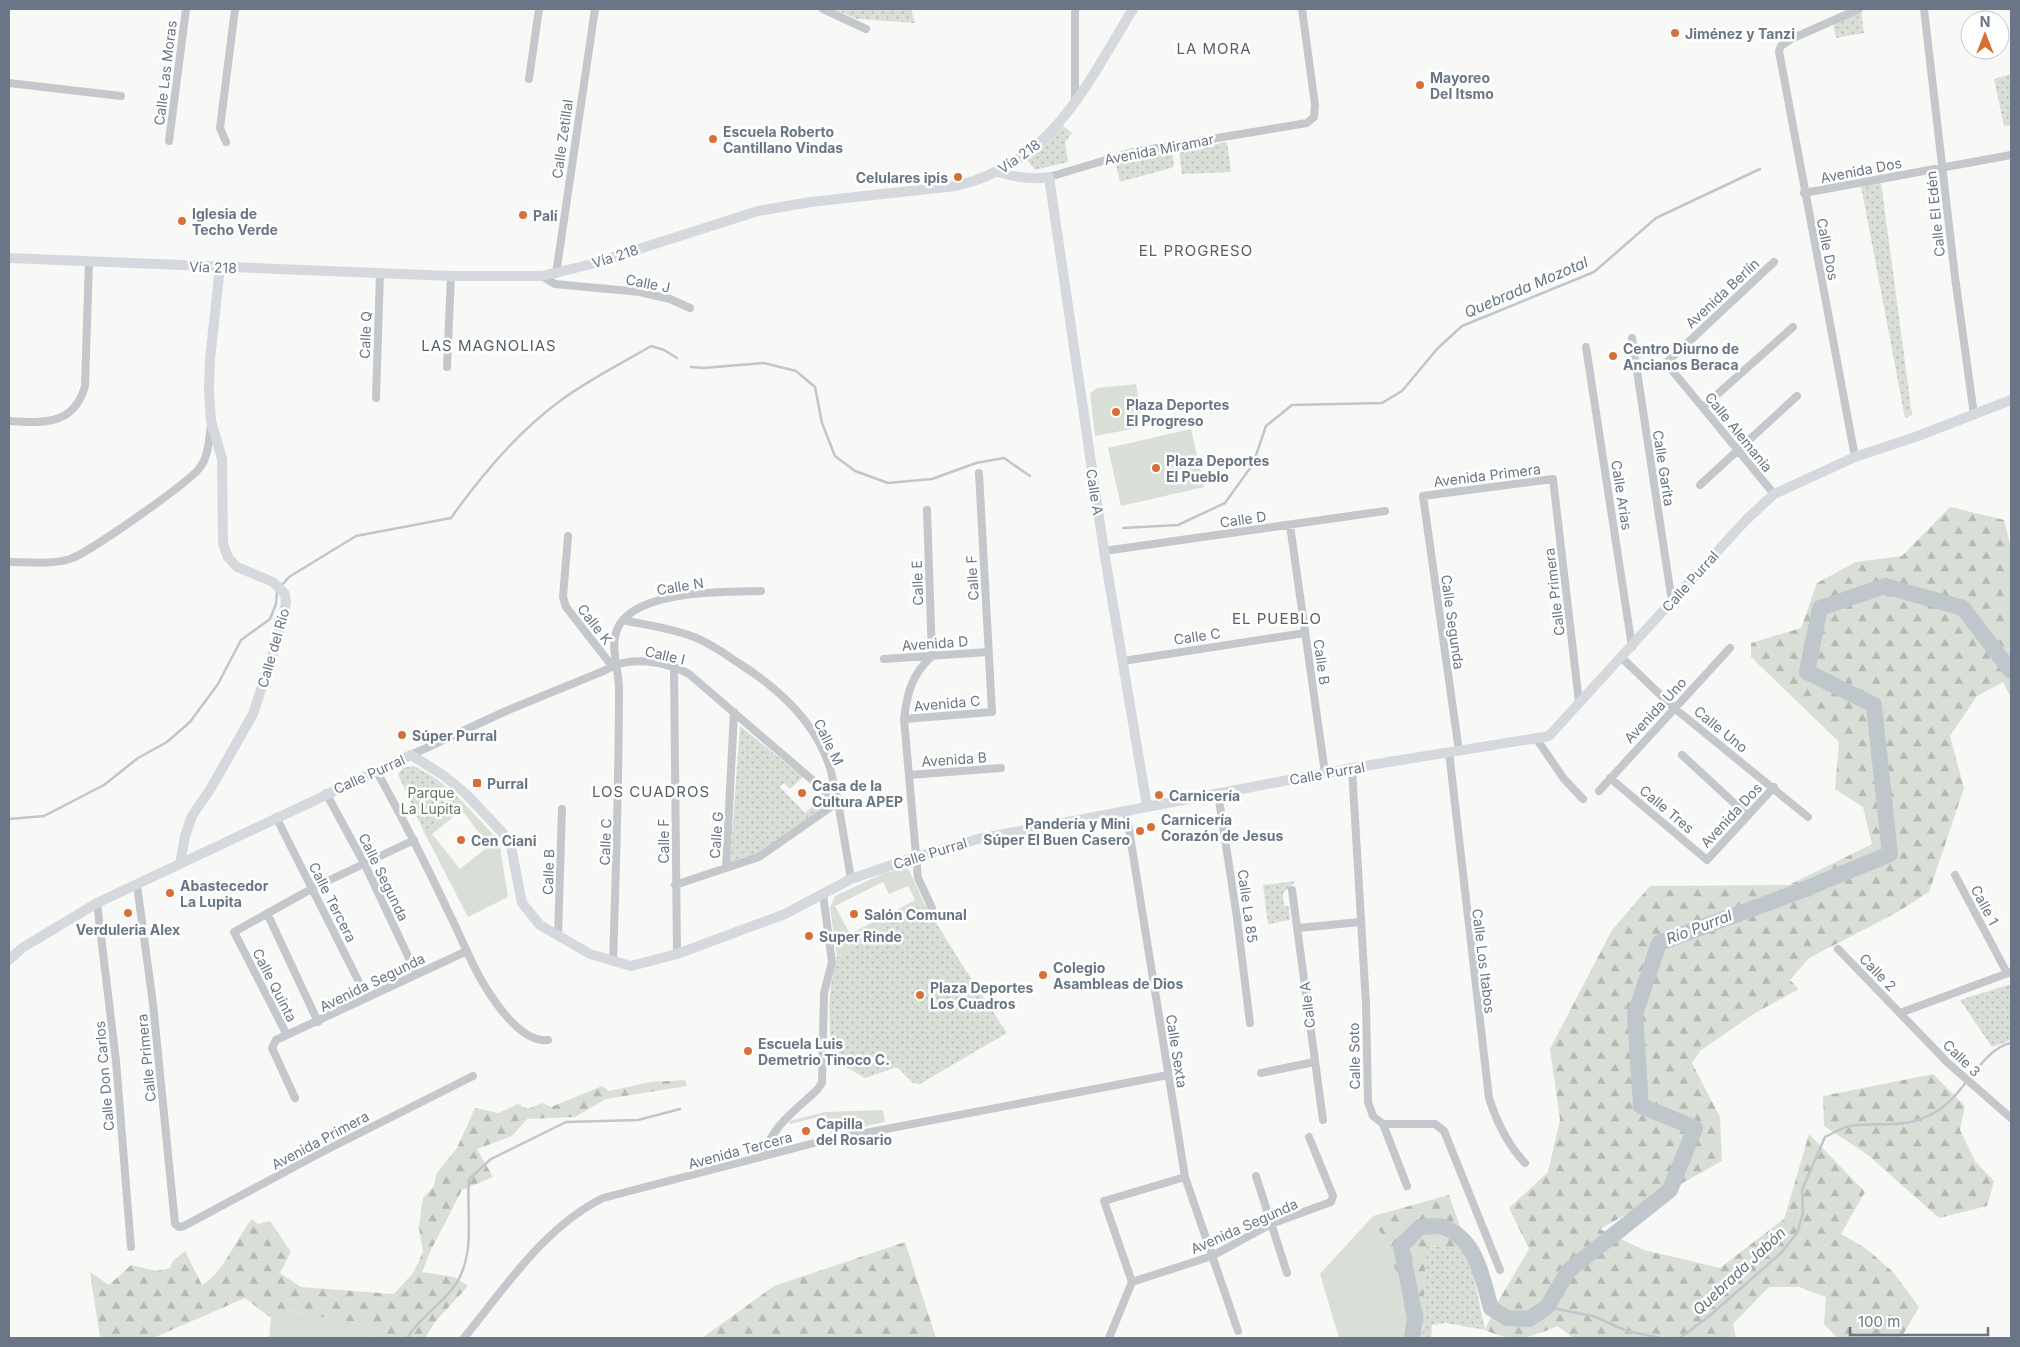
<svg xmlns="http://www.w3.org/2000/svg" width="2020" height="1347" font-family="Inter,sans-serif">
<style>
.green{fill:#d9dfd7;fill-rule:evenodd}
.forest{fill:url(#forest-firs)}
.park{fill:url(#park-dots)}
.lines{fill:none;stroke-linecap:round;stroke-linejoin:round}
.stream{stroke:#bfc6cc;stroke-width:2.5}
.river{stroke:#bfc6cc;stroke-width:16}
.street{stroke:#c4c7cb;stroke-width:8}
.secondary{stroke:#d5d9dd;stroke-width:10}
.poi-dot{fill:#d76f38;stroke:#fff;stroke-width:2}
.labels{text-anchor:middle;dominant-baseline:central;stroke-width:5;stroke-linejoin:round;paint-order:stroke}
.poi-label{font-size:14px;font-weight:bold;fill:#6a7685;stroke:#fff;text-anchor:start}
.street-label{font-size:14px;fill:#6a7685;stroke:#fff}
.park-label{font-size:14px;fill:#667764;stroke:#fff}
.neighbourhood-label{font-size:15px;letter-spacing:1px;fill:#57606a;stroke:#fff}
.water-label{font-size:15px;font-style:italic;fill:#667680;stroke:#fff}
</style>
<defs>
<pattern id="forest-firs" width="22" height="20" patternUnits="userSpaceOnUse" patternTransform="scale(1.25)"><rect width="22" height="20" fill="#d9dfd7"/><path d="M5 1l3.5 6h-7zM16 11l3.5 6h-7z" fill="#b4b9b4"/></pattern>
<pattern id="park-dots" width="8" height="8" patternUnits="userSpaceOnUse" patternTransform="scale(1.25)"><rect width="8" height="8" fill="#d9dfd7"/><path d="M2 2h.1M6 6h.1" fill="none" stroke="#b4b9b4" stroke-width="1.8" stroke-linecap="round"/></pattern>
</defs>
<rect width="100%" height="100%" fill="#f8f8f6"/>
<path class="green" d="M1136 384 1143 427 1095 436 1090 393 1097 388Z
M1191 429 1204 487 1121 506 1108 448Z
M462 801 499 841 508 897 468 917 424 832ZM462 810 489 846 460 869 432 834Z
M906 868 910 872 924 903 837 957 830 908 835 896 884 873ZM883 882 889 894 908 886 915 900 850 934 835 906Z
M883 1110 885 1122 830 1134 826 1115 790 1124 789 1121 825 1112Z
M1373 1216C1384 1240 1403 1277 1403 1303 1404 1316 1395 1328 1389 1338H1339L1320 1274Z
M290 1311 361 1324 373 1338H269L271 1318Z"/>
<path class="forest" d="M1950 507 2004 520 2011 547V698L2003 682 1977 696 1950 736 1964 788 1929 892 1896 913 1809 958 1790 980 1799 989 1755 1013 1700 1051 1692 1063 1720 1117 1722 1161 1600 1229 1644 1250 1720 1268 1784 1219 1809 1134 1865 1192 1841 1234 1868 1250 1893 1272 1919 1307 1901 1338H1837L1824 1324 1826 1297 1799 1287H1769L1733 1324 1736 1338H1573L1558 1326C1527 1338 1517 1344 1485 1330L1496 1305 1529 1249 1509 1208 1548 1172 1560 1120 1550 1049 1612 930 1650 886 1789 885 1872 844 1863 807 1835 789 1839 742 1751 657V643L1801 628 1817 583 1856 562 1902 556Z
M1933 1074 1965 1106 1960 1130 1975 1161 1994 1181 1987 1206 1939 1218 1868 1155 1824 1126 1823 1096Z
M685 1080 687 1086 606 1099 575 1117 527 1119 512 1136 477 1149 493 1177 462 1190 430 1252 422 1272 454 1277 468 1286 435 1322 425 1338H373L361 1324 290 1311 271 1318 245 1298 153 1338H100L90 1272 109 1285 131 1265 156 1271 170 1268 173 1261 185 1251 202 1285C225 1271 235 1240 252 1219L258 1224 270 1221 291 1252 280 1273 301 1287 394 1294 413 1273 423 1252 419 1228 423 1198 434 1186 436 1174 457 1148 475 1108 499 1113 518 1104 528 1109 542 1103 551 1107 602 1086 609 1091 651 1082Z
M1449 1195 1468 1249 1427 1246 1422 1338H1389C1395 1328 1404 1316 1403 1303 1403 1278 1383 1239 1373 1216Z
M905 1242 936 1338H702L774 1286Z"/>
<path class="park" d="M833 9H911L915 23 857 19Z
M1861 11 1864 33 1836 38 1833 24Z
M2011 74V125L2004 126 1994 79Z
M1062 125 1072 133 1065 142 1068 162 1035 170 1026 159Z
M1227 142 1231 172 1182 174 1179 151Z
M1172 151 1174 167 1120 182 1116 164Z
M1881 182 1912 415 1905 418 1861 186Z
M740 726 803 777 790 789 784 783 780 787 805 813 822 797 824 807 758 854 730 863Z
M414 766 437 779 462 801 424 832 398 774 403 768Z
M1296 881 1283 893 1284 905 1289 907 1290 920 1268 924 1263 885Z
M924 903 961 963 1007 1033 920 1084 913 1083 897 1067 865 1078 831 1058 829 1006 831 984 837 957Z
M2011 984V1040L1992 1047 1960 1000Z
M1426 1246 1468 1249 1485 1330 1446 1323 1432 1325 1431 1338H1422Z"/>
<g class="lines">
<path class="stream" d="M691 367 703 368 764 363 796 371 815 387 822 423 835 456 855 471 888 483 932 479 976 463 1004 458 1030 476
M1123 528 1178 525 1225 503 1253 464 1266 426 1292 405 1382 403 1402 391 1437 349 1462 326 1594 272 1656 218 1760 169
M282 585 289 577 356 536 451 518C480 477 519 431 560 401 588 380 621 364 651 346L664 350 677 358
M9 819 44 816 104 785 138 758 167 742 190 722 218 684 241 640 270 619 276 604 277 592
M1547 1307 1593 1316 1627 1331 1661 1338
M407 1338C420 1317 444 1302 456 1284 476 1252 466 1215 469 1179L491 1159 566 1122 638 1120 680 1109
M1679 1338C1689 1333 1697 1324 1707 1318L1782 1252 1797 1233 1803 1213 1802 1190 1825 1137C1833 1133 1841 1128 1850 1126 1885 1121 1905 1131 1939 1110 1964 1094 1983 1048 2011 1043"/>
<path class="river" d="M1412 1338 1415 1317 1401 1246 1420 1227C1427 1227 1437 1225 1443 1227 1477 1239 1482 1278 1491 1308L1507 1318 1529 1319 1547 1307 1568 1271 1670 1190 1695 1128 1641 1106 1635 1014 1659 943 1795 893 1890 854 1874 705 1807 672 1820 608 1885 586 1963 608 2011 671"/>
<path class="street" d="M823 9 866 29
M1924 9 1955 277 1974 415
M529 79 539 9
M9 83 121 96
M1075 102V9
M169 141 186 9
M226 142 220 128 235 9
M1049 177 1133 152 1307 123 1314 117 1315 105 1302 9
M1804 193 2011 155
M1774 262 1666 363 1774 494
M556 274 595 9
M542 276 555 284 640 292 670 299 690 308
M1632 338 1672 602
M1586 347 1632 647
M447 367 451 276
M376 398 380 274
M1703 407 1793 327
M9 421C43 423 74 426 85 386L89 261
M1855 457 1779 51 1781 46 1791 39 1859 9
M1700 485 1797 396
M927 510 932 656C912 674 907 693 904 719L918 878 932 908
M1290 525 1325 773
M568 536 563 597 566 607 612 666
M1104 551 1385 511
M9 562C29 562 50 565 70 559 88 553 192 481 201 466 209 454 209 438 211 425
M623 620C646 625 672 628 694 637 710 643 725 654 740 664 778 688 814 720 829 765 833 777 835 790 838 802L759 857 675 885
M1622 658 1673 707 1808 817
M884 659 988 652
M1123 661 1305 633
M674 667 677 954
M904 719 992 712 979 473
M1536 738 1564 779 1583 799
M1459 751 1423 496 1553 479 1579 702
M1449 752 1489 1098C1497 1123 1507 1144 1525 1163
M411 755 506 711 606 670C628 655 666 661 689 674L838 802 851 879
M1682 755 1747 815
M1352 768 1366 1004 1368 1102 1373 1116 1383 1124H1435L1444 1131 1500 1270
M376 770C402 817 426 864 449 913 462 938 471 965 486 988 498 1007 523 1043 548 1040
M909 775 1001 768
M1610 778 1707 860 1774 787
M1599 791 1730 648
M326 793 365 865 416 973
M1218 793 1237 918 1250 1023
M1126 811 1185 1177 1238 1331
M276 817 367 998
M726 868 734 712
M1955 875 2007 973
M137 885 153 1004 175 1224 179 1227 184 1226 322 1152 473 1076
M1292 890 1323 1120
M97 903 116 1061 131 1247
M267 913 318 1022
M1298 928 1360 922
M558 936 562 809
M1838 949 1948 1063 2011 1118
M613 962C616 871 619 780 619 689 619 667 606 639 623 620 649 590 725 592 761 591
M1900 1013 2011 972
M287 1035 234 932 313 888 414 840
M1261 1073 1314 1062
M295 1098 272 1048 276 1040 467 951
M1383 1124 1407 1186
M764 1156C771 1126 796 1110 817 1090L822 1083 824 993 832 962 823 894
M1256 1176 1287 1273
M1132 1282 1212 1256 1271 1224 1331 1202 1333 1196 1309 1137
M464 1338C504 1289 544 1227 603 1198L818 1142 1168 1075
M1109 1338 1132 1282 1104 1201 1185 1177"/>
<path class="secondary" d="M998 172C1016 177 1030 180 1049 177L1104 551 1147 806
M9 258 451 276H542L592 264 758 211 810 202 956 186C1053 163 1086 85 1133 9
M180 864 185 836 192 816 211 788 253 714 276 644 286 603 285 594 273 582 237 567 228 557 223 544 222 459 211 421 209 390 210 359 220 267
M9 960 22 948 97 903 411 755 443 775 465 793 502 832 511 847 522 903 540 925 590 954 631 966 677 954 785 914 851 879 915 857 978 839 1352 768 1549 736 1745 521 1774 494 1855 457 1918 436 2011 400"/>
</g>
<g class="poi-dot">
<circle cx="1675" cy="33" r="5"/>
<circle cx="1420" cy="85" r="5"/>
<circle cx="713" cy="139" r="5"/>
<circle cx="958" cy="177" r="5"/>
<circle cx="523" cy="215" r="5"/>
<circle cx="182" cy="221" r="5"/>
<circle cx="1613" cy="356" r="5"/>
<circle cx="1116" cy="412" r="5"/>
<circle cx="1156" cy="468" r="5"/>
<circle cx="402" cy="735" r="5"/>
<rect x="472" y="778" width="10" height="10" rx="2.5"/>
<circle cx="802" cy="793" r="5"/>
<circle cx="1159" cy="795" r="5"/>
<circle cx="1151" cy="827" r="5"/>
<circle cx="1140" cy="831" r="5"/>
<circle cx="461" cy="840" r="5"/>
<circle cx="170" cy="893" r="5"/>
<circle cx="128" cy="913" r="5"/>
<circle cx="854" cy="914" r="5"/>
<circle cx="809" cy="936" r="5"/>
<circle cx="1043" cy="975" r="5"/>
<circle cx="920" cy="995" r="5"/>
<circle cx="748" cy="1051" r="5"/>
<circle cx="806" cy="1131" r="5"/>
</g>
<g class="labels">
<g class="poi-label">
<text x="1685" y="33">Jiménez y Tanzi</text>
<text x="1430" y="77">Mayoreo<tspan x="1430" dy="16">Del Itsmo</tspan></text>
<text x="723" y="131">Escuela Roberto<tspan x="723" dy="16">Cantillano Vindas</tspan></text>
<text x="948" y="177" text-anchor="end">Celulares ipis</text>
<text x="192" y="213">Iglesia de<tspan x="192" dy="16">Techo Verde</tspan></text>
<text x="533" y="215">Palí</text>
<text x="1623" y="348">Centro Diurno de<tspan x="1623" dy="16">Ancianos Beraca</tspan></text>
<text x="1126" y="404">Plaza Deportes<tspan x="1126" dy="16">El Progreso</tspan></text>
<text x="1166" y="460">Plaza Deportes<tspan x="1166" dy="16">El Pueblo</tspan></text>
<text x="412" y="735">Súper Purral</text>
<text x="487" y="783">Purral</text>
<text x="812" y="785">Casa de la<tspan x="812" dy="16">Cultura APEP</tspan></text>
<text x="1169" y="795">Carnicería</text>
<text x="1161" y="819">Carnicería<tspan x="1161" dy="16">Corazón de Jesus</tspan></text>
<text x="1130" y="823" text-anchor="end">Pandería y Mini<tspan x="1130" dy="16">Súper El Buen Casero</tspan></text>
<text x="471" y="840">Cen Ciani</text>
<text x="180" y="885">Abastecedor<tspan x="180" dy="16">La Lupita</tspan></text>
<text x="864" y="914">Salón Comunal</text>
<text x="128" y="929" text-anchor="middle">Verduleria Alex</text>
<text x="819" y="936">Super Rinde</text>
<text x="1053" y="967">Colegio<tspan x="1053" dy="16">Asambleas de Dios</tspan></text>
<text x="930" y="987">Plaza Deportes<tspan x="930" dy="16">Los Cuadros</tspan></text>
<text x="758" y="1043">Escuela Luis<tspan x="758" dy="16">Demetrio Tinoco C.</tspan></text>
<text x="816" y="1123">Capilla<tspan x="816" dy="16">del Rosario</tspan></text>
</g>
<g class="street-label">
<text transform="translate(165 73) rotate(-83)">Calle Las Moras</text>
<text transform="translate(562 139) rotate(-82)">Calle Zetillal</text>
<text transform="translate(1159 149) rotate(-11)">Avenida Miramar</text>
<text transform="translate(1019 156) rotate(-35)">Vía 218</text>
<text transform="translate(1861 170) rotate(-11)">Avenida Dos</text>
<text transform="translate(1935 214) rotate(-96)">Calle El Edén</text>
<text transform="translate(1828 249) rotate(79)">Calle Dos</text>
<text transform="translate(615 256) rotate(-18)">Vía 218</text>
<text transform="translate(213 267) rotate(2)">Vía 218</text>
<text transform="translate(648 283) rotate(11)">Calle J</text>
<text transform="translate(1722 293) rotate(-43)">Avenida Berlín</text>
<text transform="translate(365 335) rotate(-88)">Calle Q</text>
<text transform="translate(1739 432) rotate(51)">Calle Alemania</text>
<text transform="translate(1664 468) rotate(81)">Calle Garita</text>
<text transform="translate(1487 475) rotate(-7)">Avenida Primera</text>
<text transform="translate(1095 492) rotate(81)">Calle A</text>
<text transform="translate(1622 495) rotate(81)">Calle Arias</text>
<text transform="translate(1243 519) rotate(-8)">Calle D</text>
<text transform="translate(972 578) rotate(-93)">Calle F</text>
<text transform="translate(1690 581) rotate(-48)">Calle Purral</text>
<text transform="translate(917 583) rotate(-92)">Calle E</text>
<text transform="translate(680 586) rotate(-9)">Calle N</text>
<text transform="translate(1554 592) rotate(-97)">Calle Primera</text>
<text transform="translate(1453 622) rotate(82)">Calle Segunda</text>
<text transform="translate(595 624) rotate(52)">Calle K</text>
<text transform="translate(1197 636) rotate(-8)">Calle C</text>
<text transform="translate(935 643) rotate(-4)">Avenida D</text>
<text transform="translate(273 648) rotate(-74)">Calle del Río</text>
<text transform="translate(665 655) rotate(13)">Calle I</text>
<text transform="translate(1322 662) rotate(82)">Calle B</text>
<text transform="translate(947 703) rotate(-5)">Avenida C</text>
<text transform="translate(1655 710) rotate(-47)">Avenida Uno</text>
<text transform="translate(1721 729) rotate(39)">Calle Uno</text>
<text transform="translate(829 742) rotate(64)">Calle M</text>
<text transform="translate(954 759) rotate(-4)">Avenida B</text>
<text transform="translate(1327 773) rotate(-10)">Calle Purral</text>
<text transform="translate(369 774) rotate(-24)">Calle Purral</text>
<text transform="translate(1667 809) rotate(40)">Calle Tres</text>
<text transform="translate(1731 815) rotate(-47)">Avenida Dos</text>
<text transform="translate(716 835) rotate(-86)">Calle G</text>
<text transform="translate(663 841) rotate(-90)">Calle F</text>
<text transform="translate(605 842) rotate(-88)">Calle C</text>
<text transform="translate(930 853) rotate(-17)">Calle Purral</text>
<text transform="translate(548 872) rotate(-88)">Calle B</text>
<text transform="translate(384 877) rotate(64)">Calle Segunda</text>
<text transform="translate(333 902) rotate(63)">Calle Tercera</text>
<text transform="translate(1985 905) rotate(62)">Calle 1</text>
<text transform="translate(1248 906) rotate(82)">Calle La 85</text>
<text transform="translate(1484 961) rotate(83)">Calle Los Itabos</text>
<text transform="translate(1878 972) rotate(46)">Calle 2</text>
<text transform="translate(372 982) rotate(-26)">Avenida Segunda</text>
<text transform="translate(275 985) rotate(63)">Calle Quinta</text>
<text transform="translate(1307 1005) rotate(-97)">Calle A</text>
<text transform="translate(1177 1051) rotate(81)">Calle Sexta</text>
<text transform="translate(1354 1056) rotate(-91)">Calle Soto</text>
<text transform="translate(146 1058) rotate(-96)">Calle Primera</text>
<text transform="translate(1962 1058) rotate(44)">Calle 3</text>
<text transform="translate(104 1076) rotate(-95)">Calle Don Carlos</text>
<text transform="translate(320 1140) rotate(-28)">Avenida Primera</text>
<text transform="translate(740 1150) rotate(-15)">Avenida Tercera</text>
<text transform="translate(1244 1226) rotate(-24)">Avenida Segunda</text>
</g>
<g class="park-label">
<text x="431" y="792">Parque<tspan x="431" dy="16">La Lupita</tspan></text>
</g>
<g class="neighbourhood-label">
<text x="1214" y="48">LA MORA</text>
<text x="1196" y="250">EL PROGRESO</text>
<text x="489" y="345">LAS MAGNOLIAS</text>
<text x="1277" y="618">EL PUEBLO</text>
<text x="651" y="791">LOS CUADROS</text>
</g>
<g class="water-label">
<text transform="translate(1526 287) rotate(-23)">Quebrada Mozotal</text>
<text transform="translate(1699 927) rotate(-21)">Río Purral</text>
<text transform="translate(1739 1271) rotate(-43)">Quebrada Jabón</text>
</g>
</g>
<rect width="2020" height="1347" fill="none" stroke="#6a7685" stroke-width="20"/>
<g transform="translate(1985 35)"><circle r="24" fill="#ffffff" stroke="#c3c8ce"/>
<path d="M0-4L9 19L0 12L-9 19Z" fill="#d76f38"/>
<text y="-8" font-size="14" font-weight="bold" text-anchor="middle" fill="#6a7685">N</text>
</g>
<path d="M1850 1327v8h138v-8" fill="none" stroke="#6a7685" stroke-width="2.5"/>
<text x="1858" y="1327" font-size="15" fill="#6a7685" stroke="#ffffff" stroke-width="4" paint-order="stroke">100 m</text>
</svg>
